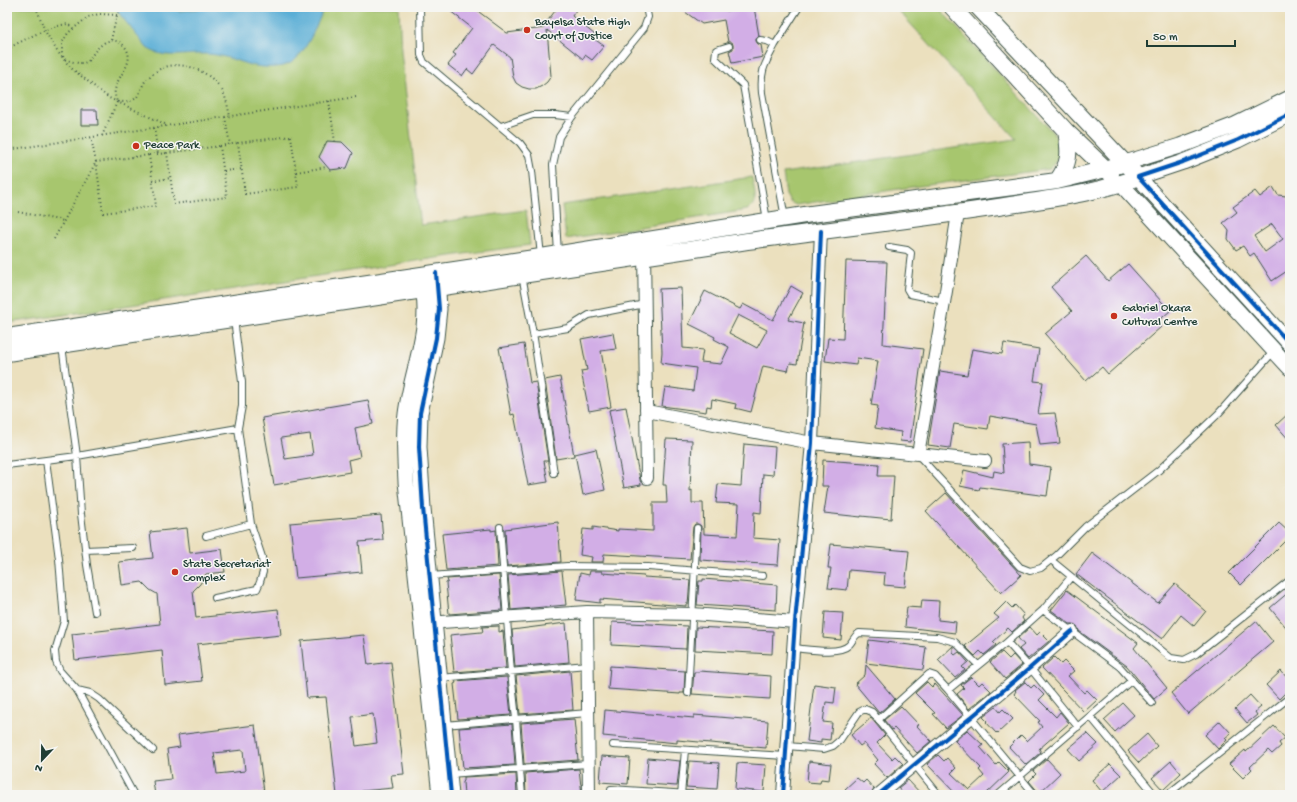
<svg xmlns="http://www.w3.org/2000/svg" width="1297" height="802" font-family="'Gochi Hand',sans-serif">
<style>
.green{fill:#a7c66e;stroke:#638251}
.water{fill:#5aaed6;stroke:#3c7685}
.building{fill:#d2aee6;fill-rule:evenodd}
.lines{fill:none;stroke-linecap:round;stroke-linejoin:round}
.service-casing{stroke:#3e5549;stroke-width:8}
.minor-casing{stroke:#3e5549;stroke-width:14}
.tertiary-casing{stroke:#3e5549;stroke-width:17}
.secondary-casing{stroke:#3e5549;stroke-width:18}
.path{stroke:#3e5549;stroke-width:2;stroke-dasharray:1 3;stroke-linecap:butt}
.service{stroke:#fff;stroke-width:6}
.minor{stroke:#fff;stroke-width:12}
.tertiary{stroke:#fff;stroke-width:15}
.secondary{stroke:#fff;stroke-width:16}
.cycleway-casing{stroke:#f6f6f2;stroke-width:6}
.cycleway{stroke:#0057b8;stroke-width:4}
.poi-dot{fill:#c8321e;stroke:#f6f6f2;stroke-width:1.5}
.labels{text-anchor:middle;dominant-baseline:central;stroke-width:3;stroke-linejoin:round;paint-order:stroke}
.poi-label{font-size:12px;fill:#1f3d34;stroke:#f6f6f2;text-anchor:start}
</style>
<rect width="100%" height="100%" fill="#f6f6f2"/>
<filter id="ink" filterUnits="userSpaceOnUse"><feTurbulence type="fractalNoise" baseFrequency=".025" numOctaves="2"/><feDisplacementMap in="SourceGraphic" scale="8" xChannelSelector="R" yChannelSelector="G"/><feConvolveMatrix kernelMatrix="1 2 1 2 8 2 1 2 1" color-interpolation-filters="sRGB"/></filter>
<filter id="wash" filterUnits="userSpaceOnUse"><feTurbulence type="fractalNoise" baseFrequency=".012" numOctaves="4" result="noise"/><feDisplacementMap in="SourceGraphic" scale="16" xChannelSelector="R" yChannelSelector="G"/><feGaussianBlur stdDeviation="0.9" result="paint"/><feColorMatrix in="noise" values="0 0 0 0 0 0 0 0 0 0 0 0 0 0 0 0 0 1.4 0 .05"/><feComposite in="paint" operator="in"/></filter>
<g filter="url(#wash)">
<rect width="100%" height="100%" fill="#ebe0be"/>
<path class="green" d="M7 7H399L401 51 420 218 421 225 526 210 530 245C355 268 182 299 7 323Z
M895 7H938L1054 134C1062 149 1064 155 1050 169L905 188 796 205 790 202 786 195 783 173 1016 139Z
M752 177C754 191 760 202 747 210L566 239 562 205Z"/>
<path class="water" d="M114 7H166L179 11 197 9 201 7H324C318 23 308 48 295 60 283 70 261 68 247 64 234 60 220 54 206 54 185 53 165 60 147 48Z"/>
<g id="blocks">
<path class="building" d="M445 7H478L479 12 507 33 544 28 543 27 558 7H578L572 16 595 35 593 38 604 46 592 60 585 55 583 59 547 30 551 76 547 82 542 86 536 89H529L522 87 516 83 513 77 510 57 494 45 473 74 467 69 462 76 448 65 456 55 453 53 472 28Z
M678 7H721L727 11 744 7H754L759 36 756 38V41L758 44 761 45 763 57 732 63 729 51 733 49V45L732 42H728L724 20 702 24Z
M81 110H97L98 125H81Z
M327 141 342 142 353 153 347 168 330 170 319 157Z
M1273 187 1278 195 1286 196 1290 202V269L1272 281 1254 253 1250 256 1243 246 1236 250 1228 239 1229 231 1223 223 1237 212 1233 207 1255 191 1260 197ZM1272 224 1283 239 1265 252 1254 236Z
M1086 256 1108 281 1128 264 1170 311 1157 322 1161 327 1108 374 1102 367 1086 381 1045 334 1072 311 1051 287Z
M846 261 887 262 883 344 923 349 910 442 900 441 901 432 875 428 878 406 871 405 878 361 857 358 856 365 825 361 828 338 843 339Z
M791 286 803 293 788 320 804 323 797 364 790 363 788 371 763 366 751 412 735 408 736 404 712 399 711 407 707 406 706 412 662 406 665 387 693 391 696 368 661 363 662 352 659 289 681 288 683 348 703 350 701 362 721 364 729 347 714 339 715 337 689 324 705 291 740 309 743 304 773 320ZM738 315 767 330 757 348 729 333Z
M613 333 616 349 601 351 611 407 589 411 581 371 587 370 581 339Z
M1004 343 1039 349 1034 381 1043 382 1038 414 1055 413 1060 443 1040 445 1036 424 990 416 988 429 954 424 950 448 928 445 940 371 967 375 972 349 1002 354Z
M524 344 530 383 536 382 548 461H544L548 482 528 485 514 414 511 415 499 348Z
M560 377 574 456 556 459 545 380Z
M368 400 373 424 355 428 360 457 348 460 350 472 274 485 262 418ZM310 434 313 455 285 459 281 438Z
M626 407 641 485 624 488 609 410Z
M1290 412V441L1276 425Z
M666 439 692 440 690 491 692 490V503H703L704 534 737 536 739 504 716 503 718 484 741 486 744 444 775 447 773 475 763 474 761 513 754 512 753 538 780 540 778 565 700 560 701 528V526L698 524H695L693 527 690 559 604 554 603 562H591L592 557 580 555 583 529 593 530V527L618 531V529L653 531V503H667L666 485H663Z
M1028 442 1029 464 1051 467 1047 496 980 487 979 490 960 486 964 470 993 477 994 471 1004 473 1002 444Z
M596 449 605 490 583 495 575 454Z
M823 460 879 464 878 476H894L891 519 861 516V517L824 513 828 486H822Z
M946 493 1021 575 1001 593 926 511Z
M381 515 383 540 359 542 362 572 296 578 290 523Z
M558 522 561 562 507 566 505 529Z
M1279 523 1290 533V536L1241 585 1229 573Z
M187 528 190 553 222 549 225 572 206 574 200 584 193 591 196 618 278 609 281 635 197 644 202 681 165 685 162 650 75 660 72 634 160 624 157 594 150 590 142 582 122 585 119 562 153 558 150 532Z
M491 529V531L496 530 498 566 446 570 442 534Z
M831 544 909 551 905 587 884 585 885 573 849 570 847 590 828 588 831 568H828Z
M1092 553 1158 603 1175 584 1206 611 1194 626 1181 615 1162 639 1076 574Z
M562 571 566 605 511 610 508 575Z
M590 571H602V573L644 576V577L690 580 688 604H686V606L600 599V603L576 600 580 573 589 575Z
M499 575 502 610 449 614 446 583 448 582 447 579Z
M703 579 777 585 776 610 697 605 699 581H703Z
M1067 590 1138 643 1134 648 1167 688 1154 699 1127 666 1079 631 1077 626 1074 624H1070L1051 610Z
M1290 591V632L1270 608Z
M922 600 939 601 938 620 956 622 955 633 905 627 907 607 921 608Z
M1006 602 1012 608 1015 605 1024 615 1022 618 1024 621 1012 632 1008 628 993 642 996 645 984 655 980 651 975 656 965 646 999 618 994 614Z
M825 612 843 613 841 640 823 638Z
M1256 621 1273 642 1188 714 1171 693Z
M612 622 687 626 686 649 611 645Z
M566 623 569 662 515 667 512 630Z
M499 626V632L503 631 506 668 454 672 450 635 481 632H483L482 627Z
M696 627 773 631 772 654 695 650Z
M1030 627 1037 635 1040 632 1049 641 1028 659 1019 649 1024 645 1018 638Z
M364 635 368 665 391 662 404 774 391 775 393 788 362 791 363 795H337L326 697 307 698 301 641ZM373 714 377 743 356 746 352 717Z
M869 640 926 647 923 670 866 663Z
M953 646V653L955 655 959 652 968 662 962 667 965 670 955 678 938 660Z
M1002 652 1009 659 1013 655 1022 665 1005 679 990 662Z
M1054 657 1061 664 1064 661 1074 671 1068 676 1084 693 1087 690 1097 700 1084 712 1042 668Z
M866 665 895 699 879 713 855 684 865 675Z
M610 666 685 671 684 693H680V694L608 689Z
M570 671 573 710 520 714 516 676Z
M699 671 771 676 770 699 692 694 694 672H699Z
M1281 671 1290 681V684L1286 688 1288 690 1279 699 1266 685Z
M507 677 511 715 458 719 454 684 456 683 455 681Z
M971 677 979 685 982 682 991 691 969 709 957 694 964 688 961 685Z
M927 682 932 687 935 684 963 715 946 728 933 714 935 713 915 693Z
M1025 682 1031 688 1034 685 1044 695 1039 700 1056 717 1060 712 1069 723 1039 749 1041 752 1026 765 1009 747 1021 735 1027 741 1042 727 1038 722 1040 721 1014 694 1016 691 1015 690Z
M814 684 836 687 834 703 826 702 823 722 832 723 830 740 821 739V743L807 741Z
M1250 695 1261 707 1255 712 1257 715 1247 723 1235 709Z
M1123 703 1134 715 1115 732 1104 720Z
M901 706 919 725 917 726 931 741 917 753 894 728 892 730 884 720Z
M996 707 1000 712 1003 709 1013 719 998 733 997 732 996 733 986 722 987 721 983 717Z
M605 710 694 718V715L768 721 766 748 677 740V743L603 736Z
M871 718 885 735 877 743 892 759 895 756 903 764 887 778 874 764 878 760 864 743 860 746 851 735Z
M574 719 578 760 524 764 521 723Z
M1220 721 1231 733 1225 738 1227 740 1218 749 1205 735Z
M512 724 515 765 463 768 459 728Z
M255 725 264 792 243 795H155L153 781 171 779 167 749 180 747 178 735ZM243 750 245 771 217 774 214 753Z
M1274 726 1285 738 1279 743 1281 746 1272 754 1268 750 1250 767 1252 769 1243 778 1229 764 1245 750 1246 752Z
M967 730 983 745 980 747 996 765 999 762 1009 772 985 795H957L927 764 938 755 944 761 947 758 956 768 951 773 969 790 984 776 979 770 981 768 955 741Z
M1087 733 1098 744 1079 761 1068 749Z
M1147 734 1157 746 1139 763 1128 751Z
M602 756 630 758 628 784 600 782Z
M648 758 680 761 677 786 646 784Z
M1047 759 1060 773 1039 793 1029 781 1036 774 1033 771Z
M689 761 719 763 717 789 686 787Z
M809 761 831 764 829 780 821 779 820 783 807 782Z
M1171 761 1181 773 1163 790 1152 778Z
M737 763 766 765 764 792 735 789Z
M1110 764 1121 775 1102 792 1092 780Z
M579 769 582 795H526L525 773Z
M516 774 517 795H464L463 782 464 781V777Z
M857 778 863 783 866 780 874 789 871 795H851L845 789Z
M908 780 922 795H904L898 788Z"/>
</g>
</g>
<g filter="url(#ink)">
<use href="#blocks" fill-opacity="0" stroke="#3e5549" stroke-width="1"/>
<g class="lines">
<defs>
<path id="service" d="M420 7 421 55 424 62 520 143 529 155 532 171 541 256
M760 40 767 41 775 45C765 64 760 70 762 93L785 218
M775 45 799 7
M729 46 716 50 715 58 743 85 767 220
M501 126 533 115H555L572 117
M889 247 907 250 911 253 907 289 910 294 944 301
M558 254 553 165 559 137 572 117 644 28 648 17 646 7
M522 275 534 339 554 473
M533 334 568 328 589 315 645 304
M62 346 77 456 81 514 87 565 95 612
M919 456 1020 567 1030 571 1041 568 1057 555 1085 527 1159 470 1218 414 1274 351
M46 460 59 559 64 621 55 651 56 662 60 671 77 690 134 795
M7 465 77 456 238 428 242 406V382L234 319
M500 527 511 672 516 719 522 795
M206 536 251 524
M85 550 133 548
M1051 560 1171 658 1184 660 1196 654 1290 580
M430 576 567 566 648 567 763 576
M215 598 257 589 260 582 263 572 262 557 251 524 238 428
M1043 610 1120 667 1152 703
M1007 642 1030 668 1078 727
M793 648C807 649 839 655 849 645 853 641 853 637 859 633L937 637 955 642 978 665
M440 678 587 665
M77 690 90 693 99 699 153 750
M948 690 1007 642 1043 610 1071 577
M688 693 697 528
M1090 716 1155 795
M878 720 929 674 935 676 948 690 1035 795
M444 725 588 713
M613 745 786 756
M787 746 824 749 833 746 840 740 859 712 865 709 872 712 939 795
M449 774 588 764
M611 789 704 795
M681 795 685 750
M998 795 1132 680
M1167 795 1290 697"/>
<path id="minor" d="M644 249 647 478
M646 409 652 412 812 443 985 461
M918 454 946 291 958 213
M587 612 589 795
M427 623 587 612 693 614 795 622
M783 795 795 622 812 443 821 231
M878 795 1030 668 1072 631"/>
<path id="tertiary" d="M1290 114 1238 140 1183 162 1138 177 1290 344
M1125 163 1180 146 1235 125 1290 98
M1120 183 1290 368
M437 276 439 309 436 338 420 413 419 447 423 508 451 795
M421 278C434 327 412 366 406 414 403 437 405 459 406 482L440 795"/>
<path id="secondary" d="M952 7 1066 131 1111 174
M1057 181C1070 163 1070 153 1066 131
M7 337 541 257 811 214 1057 181 1106 169 1125 163
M7 353C252 318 496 277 741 242 827 230 912 220 998 207 1045 199 1094 195 1138 177L978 7"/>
</defs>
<use href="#service" class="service-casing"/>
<use href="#minor" class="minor-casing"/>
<use href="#tertiary" class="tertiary-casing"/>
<use href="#secondary" class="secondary-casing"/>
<path class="path" d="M36 7 45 31 57 51 71 68 109 98 167 125
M117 15 99 14 88 17 68 33 62 43V53L64 59C95 70 84 57 104 43 117 35 132 48 128 62 125 72 117 79 115 90 114 94 116 98 117 102 122 102 128 102 133 100 140 97 141 86 146 80 149 77 154 73 158 70 180 58 209 70 222 90 226 97 228 108 230 116
M111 40 117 15 128 7
M7 49C24 40 49 26 68 24L74 29
M329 101 335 142
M225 117 230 145
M154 128 158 154
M102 136 117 102
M291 136 298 187 245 194 238 143Z
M220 146 227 197 174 204 167 153Z
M220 146 238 143
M7 150 356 97
M149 155 156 206 103 213 96 162Z
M149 155 167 153
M224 171 242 169
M296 172 327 167
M152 181 171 178
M18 212 64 221
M54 239 96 162 91 138"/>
<use href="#service" class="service"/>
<use href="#minor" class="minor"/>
<use href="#tertiary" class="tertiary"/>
<use href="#secondary" class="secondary"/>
<defs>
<path id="cycleway" d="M1290 114 1238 140 1183 162 1138 177 1290 344
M436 273 439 309 436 338 420 413 419 447 423 508 451 795
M783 795 795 622 812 443 821 231
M878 795 1030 668 1072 631"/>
</defs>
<use href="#cycleway" class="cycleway-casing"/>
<use href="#cycleway" class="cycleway"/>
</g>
</g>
<g class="poi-dot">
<circle cx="527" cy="30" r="4"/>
<circle cx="136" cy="146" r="4"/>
<circle cx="1114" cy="316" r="4"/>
<circle cx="175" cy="572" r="4"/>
</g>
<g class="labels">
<g class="poi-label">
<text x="535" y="23">Bayelsa State High<tspan x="535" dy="14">Court of Justice</tspan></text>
<text x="144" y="146">Peace Park</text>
<text x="1122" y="309">Gabriel Okara<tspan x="1122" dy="14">Cultural Centre</tspan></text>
<text x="183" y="565">State Secretariat<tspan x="183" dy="14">Complex</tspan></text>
</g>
</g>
<rect width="1297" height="802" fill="none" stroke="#f6f6f2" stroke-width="24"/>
<g transform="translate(42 760) rotate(202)" stroke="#f6f6f2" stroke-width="3" paint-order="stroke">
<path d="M0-3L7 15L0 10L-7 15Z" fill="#1f3d34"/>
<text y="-6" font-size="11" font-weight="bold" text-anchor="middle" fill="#1f3d34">N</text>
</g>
<path d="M1147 40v6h88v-6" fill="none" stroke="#1f3d34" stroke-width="2"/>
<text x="1153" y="40" font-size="12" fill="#1f3d34" stroke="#f6f6f2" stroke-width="3" paint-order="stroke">50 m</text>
</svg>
